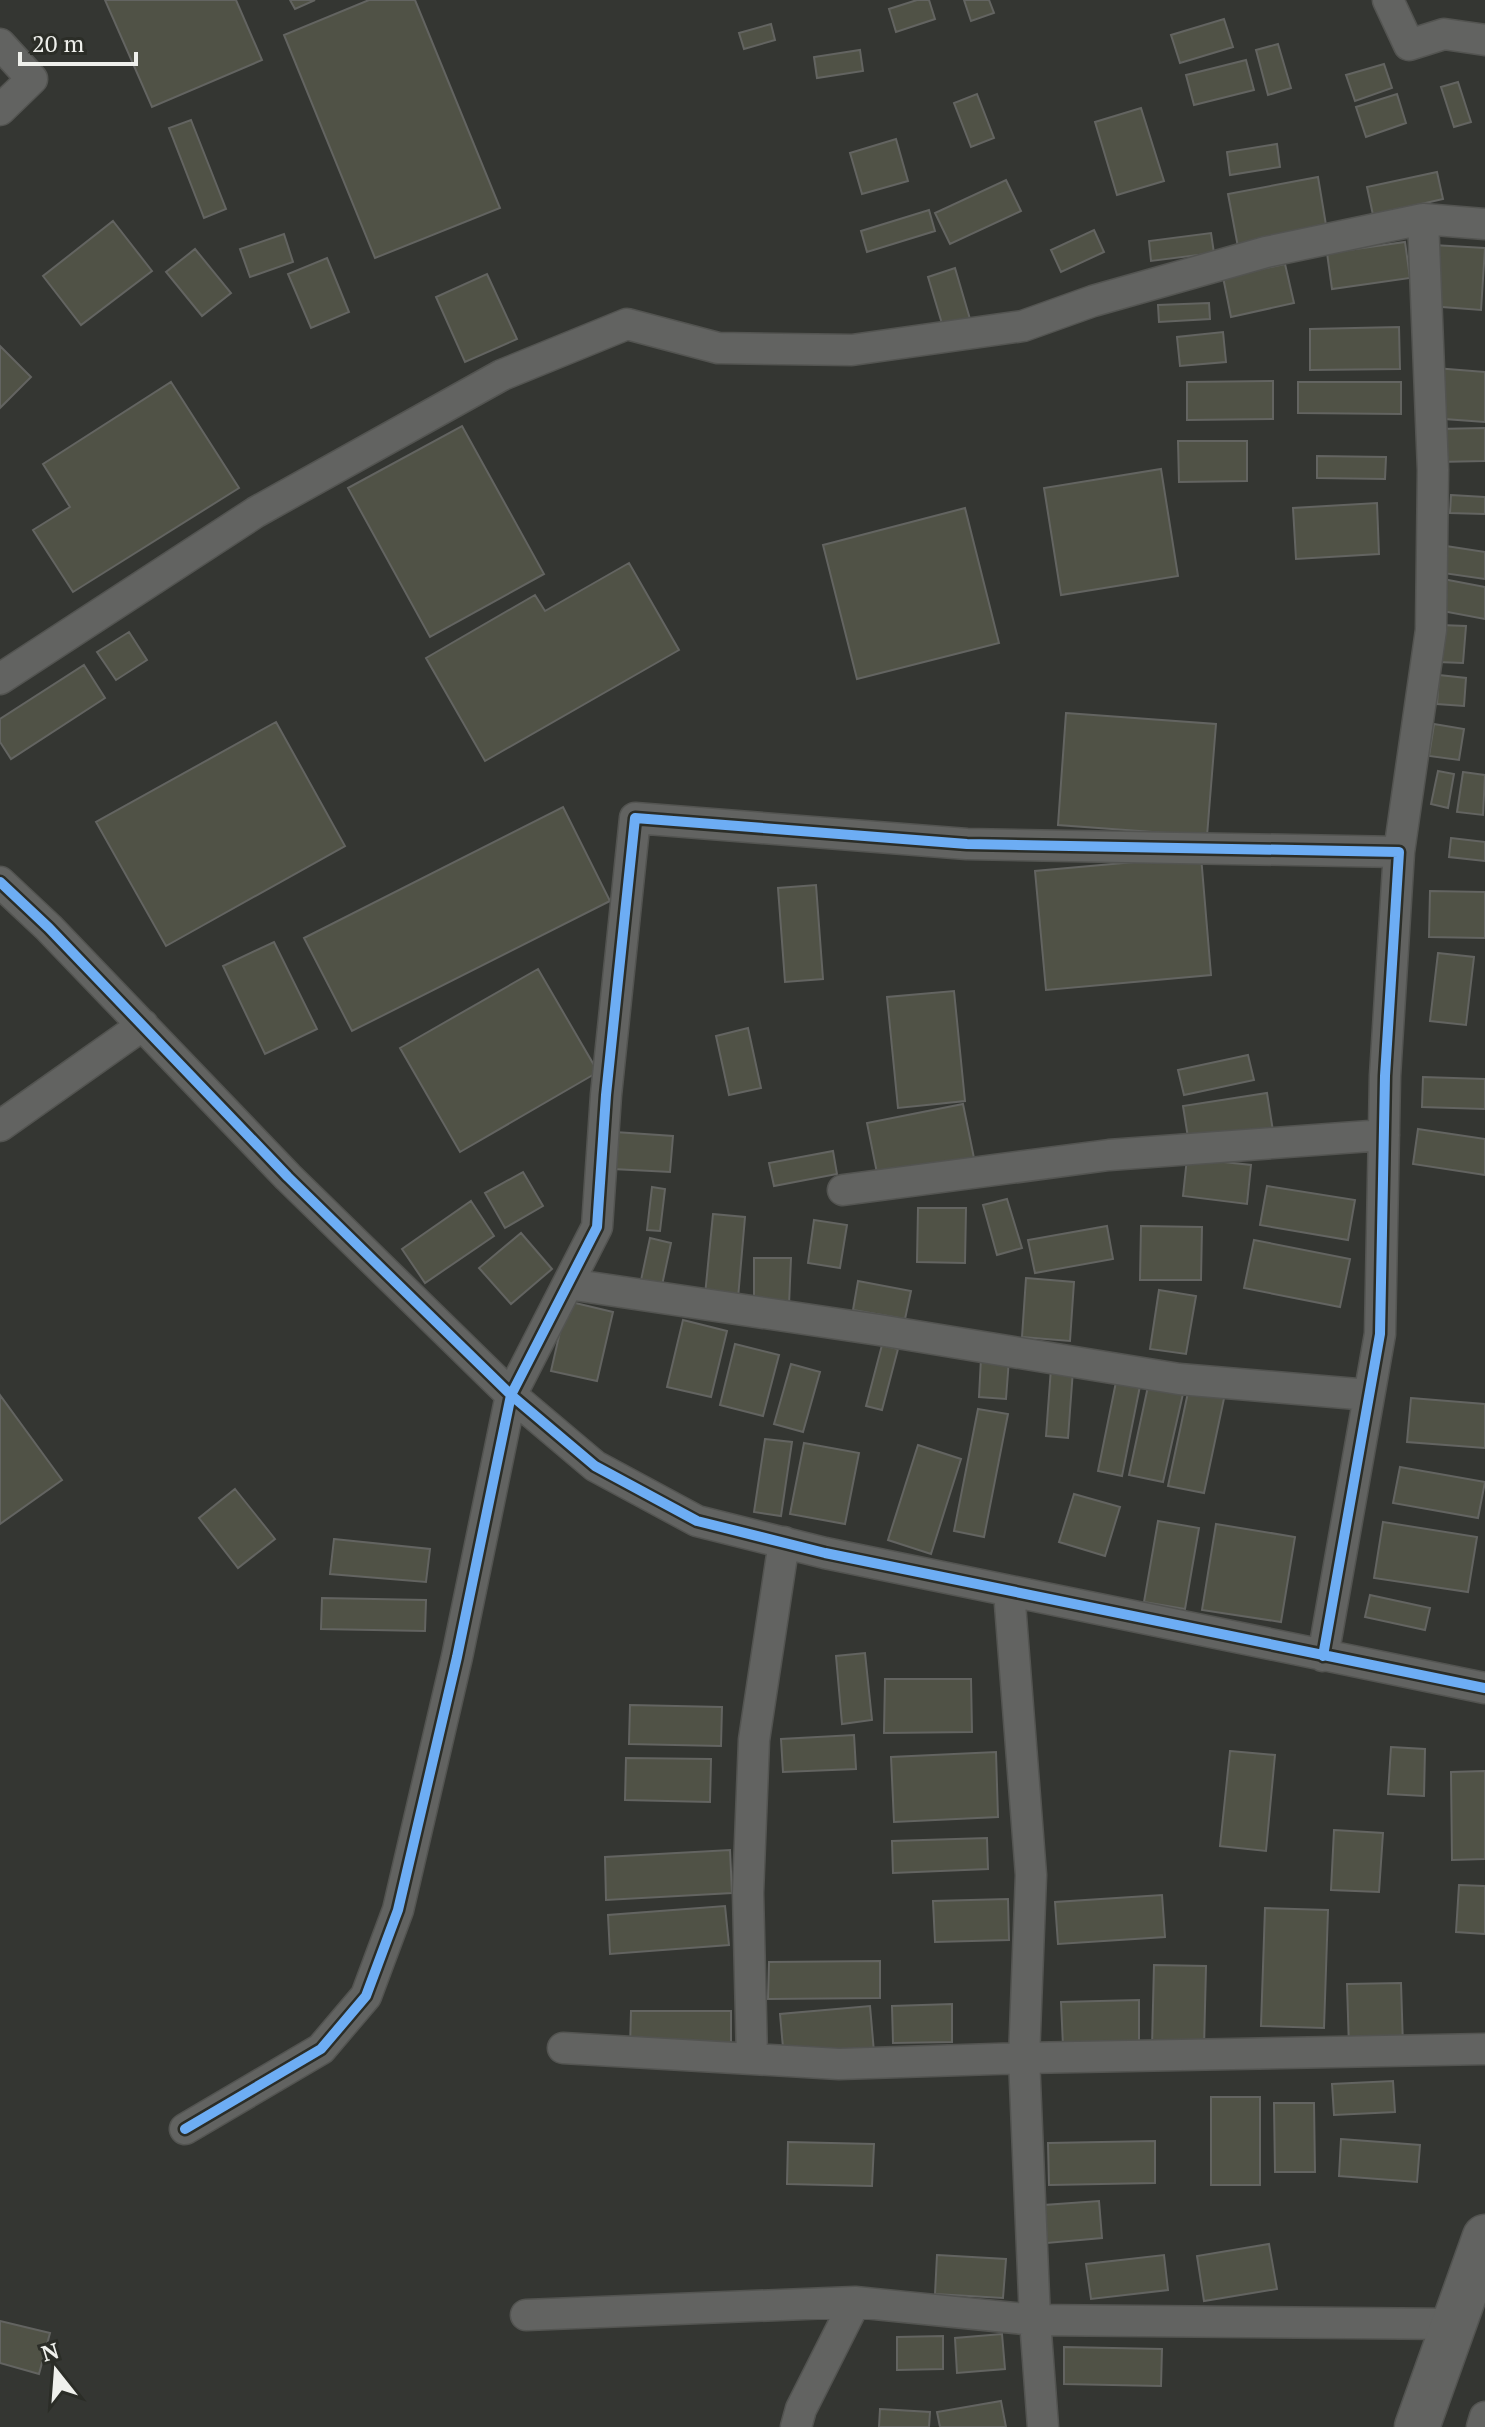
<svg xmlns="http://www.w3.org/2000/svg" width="1485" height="2427" font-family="'PT Serif',serif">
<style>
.building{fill:#505246;stroke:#636461;stroke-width:2}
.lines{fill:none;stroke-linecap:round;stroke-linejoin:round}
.street-casing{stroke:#535451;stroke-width:33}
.secondary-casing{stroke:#535451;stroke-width:47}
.street{stroke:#626361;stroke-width:30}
.secondary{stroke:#626361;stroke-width:44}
.cycleway-casing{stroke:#2b2d27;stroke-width:15}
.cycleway{stroke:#6dadf4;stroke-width:10}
</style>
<rect width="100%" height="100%" fill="#343632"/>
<path class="building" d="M105 0H236L262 60 152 107Z
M290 0H315L295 9Z
M369 0H415L500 208 375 258 284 35Z
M917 0H929L935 19 896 32 889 9Z
M964 0H989L994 13 971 21Z
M1224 19 1233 47 1180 63 1171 35Z
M771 24 775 40 744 49 739 33Z
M1278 44 1291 88 1268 95 1256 50Z
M860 50 863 71 817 78 814 57Z
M1246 60 1254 90 1194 105 1186 75Z
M1384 64 1392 88 1355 101 1346 75Z
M1458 82 1471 122 1454 127 1441 87Z
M977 94 994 138 971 147 954 103Z
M1397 94 1406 123 1366 137 1356 107Z
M1141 108 1164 181 1117 195 1095 122Z
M191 120 226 209 204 218 169 128Z
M896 139 908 181 862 194 850 153Z
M1277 144 1280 167 1230 175 1227 152Z
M1437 172 1443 199 1373 215 1367 187Z
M1318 177 1327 231 1238 247 1228 194Z
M1006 180 1021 211 950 244 935 213Z
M929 210 935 231 867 252 861 231Z
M113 221 152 271 81 325 43 276Z
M1094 230 1104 252 1061 272 1051 250Z
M1211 233 1214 253 1151 261 1149 241Z
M284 234 293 262 250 277 240 249Z
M1405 242 1410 278 1332 289 1327 253Z
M1433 245 1485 248 1481 310 1429 306Z
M195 249 231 293 202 316 166 272Z
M327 258 349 312 311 328 288 274Z
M1285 264 1294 303 1231 317 1223 277Z
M955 268 970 319 943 327 928 277Z
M487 274 517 339 465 362 436 297Z
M1209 303 1210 319 1159 322 1158 305Z
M1399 327 1400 369 1310 370V329Z
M1223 332 1226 362 1180 366 1177 337Z
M0 346 31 377 0 408Z
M1435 368 1485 372V422L1431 418Z
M1273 381V419L1187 420V382Z
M171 382 239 488 73 592 33 530 70 507 43 464Z
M1298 382H1401V414L1298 413Z
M462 426 544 574 430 637 348 488Z
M1485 428V461L1438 462 1437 429Z
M1178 441H1247V481L1179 482Z
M1317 456 1386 457 1385 479 1317 478Z
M1161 469 1178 576 1061 595 1044 488Z
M1451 495 1485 497V514L1450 513Z
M1377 503 1379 554 1296 559 1293 508Z
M965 508 999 643 857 679 823 545Z
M1446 546 1485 552V579L1443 573Z
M629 563 679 650 485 761 426 658 535 595 545 611Z
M1443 579 1485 587V619L1437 610Z
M1440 625 1466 626 1463 663 1438 662Z
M129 632 147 660 116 680 97 652Z
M84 665 105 698 11 759 0 742V719Z
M1439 675 1466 678 1464 706 1437 704Z
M1066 713 1216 724 1207 836 1058 825Z
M276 722 345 846 166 946 96 822Z
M1434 724 1464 729 1459 760 1429 756Z
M1438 771 1454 774 1448 808 1431 804Z
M1463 772 1485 775 1483 815 1457 812Z
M563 807 610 901 352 1031 304 938Z
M1451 838 1485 842V861L1449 857Z
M1201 856 1211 975 1046 990 1035 871Z
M816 885 823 979 785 982 778 888Z
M1430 891 1485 892V938L1429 937Z
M274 942 317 1029 265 1054 223 966Z
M1438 953 1474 957 1466 1025 1430 1021Z
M538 969 598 1072 460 1152 400 1048Z
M954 991 965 1101 898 1108 887 997Z
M748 1028 761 1088 729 1095 716 1036Z
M1248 1055 1254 1080 1184 1095 1178 1070Z
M1423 1077 1485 1079V1109L1422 1107Z
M1267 1093 1273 1131 1189 1144 1183 1106Z
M963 1104 974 1158 878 1178 867 1123Z
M1418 1129 1485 1139V1175L1413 1164Z
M615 1132 673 1136 670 1172 613 1169Z
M833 1151 837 1174 774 1186 769 1163Z
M1187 1158 1251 1165 1247 1204 1183 1196Z
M523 1172 543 1206 505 1228 485 1193Z
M1267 1186 1355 1200 1348 1240 1260 1225Z
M652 1187 665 1189 660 1231 647 1230Z
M1007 1199 1022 1248 997 1255 983 1205Z
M471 1201 494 1236 425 1283 402 1249Z
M918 1208H966L965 1263 917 1262Z
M713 1214 745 1217 738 1298 705 1295Z
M814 1220 847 1225 840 1268 808 1263Z
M1107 1226 1113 1259 1035 1273 1028 1240Z
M1141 1226 1202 1227 1201 1280H1140Z
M521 1233 552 1269 511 1304 479 1268Z
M650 1238 671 1243 661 1290 640 1285Z
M1254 1240 1350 1259 1340 1307 1244 1288Z
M754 1258H791L789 1305 754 1304Z
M1026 1278 1074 1282 1070 1341 1022 1337Z
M858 1281 911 1291 905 1319 853 1310Z
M1159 1290 1196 1296 1186 1354 1150 1349Z
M567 1301 613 1312 597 1381 551 1371Z
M683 1320 727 1331 711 1397 667 1387Z
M735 1344 779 1355 763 1416 720 1405Z
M882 1345 898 1349 882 1410 866 1406Z
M981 1358 1009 1359 1006 1399 979 1397Z
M791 1364 820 1372 803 1432 774 1424Z
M1051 1368 1073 1370 1068 1438 1046 1436Z
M1150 1377 1185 1385 1163 1482 1129 1475Z
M1116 1382 1140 1386 1122 1476 1098 1471Z
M1190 1383 1226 1389 1204 1493 1168 1486Z
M0 1395 62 1480 0 1524Z
M1411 1398 1485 1404V1448L1407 1442Z
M978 1409 1008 1414 984 1537 954 1531Z
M765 1439 792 1442 781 1516 754 1512Z
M804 1443 859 1453 845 1524 790 1514Z
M918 1445 961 1459 931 1554 888 1540Z
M1400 1467 1485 1482 1478 1518 1393 1503Z
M235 1489 275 1539 238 1568 199 1518Z
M1074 1494 1120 1507 1105 1556 1059 1542Z
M1158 1521 1199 1528 1185 1609 1144 1602Z
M1383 1522 1477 1537 1468 1592 1374 1578Z
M1216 1524 1295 1537 1281 1622 1202 1610Z
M334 1539 430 1549 426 1582 330 1574Z
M1370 1595 1430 1608 1425 1630 1365 1617Z
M322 1598 426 1600 425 1631 321 1629Z
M865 1653 872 1720 842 1724 836 1656Z
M885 1679H971L972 1732 884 1733Z
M630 1705 722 1707 721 1746 629 1744Z
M854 1735 856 1769 783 1772 781 1739Z
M1391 1747 1425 1749 1424 1796 1388 1794Z
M1230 1751 1275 1755 1266 1851 1220 1846Z
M996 1752 998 1817 894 1822 891 1757Z
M626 1758 711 1759 710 1802 625 1800Z
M1485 1771V1859L1452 1860 1451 1772Z
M1334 1830 1383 1833 1379 1892 1331 1890Z
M987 1838 988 1869 893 1873 892 1841Z
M730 1850 732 1893 606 1900 605 1857Z
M1459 1885 1485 1886V1934L1456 1932Z
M1162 1895 1165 1937 1058 1944 1055 1902Z
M1008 1899 1009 1940 935 1942 933 1901Z
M725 1906 729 1945 610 1954 608 1915Z
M1265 1908 1328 1910 1324 2028 1261 2026Z
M880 1961V1998L768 1999 769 1962Z
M1154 1965 1206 1966 1204 2048 1152 2047Z
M1401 1983 1403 2046 1349 2048 1347 1984Z
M1139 2000V2045L1063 2046 1061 2002Z
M952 2004V2042L893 2043 892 2006Z
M870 2006 874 2052 784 2059 780 2014Z
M631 2011H731V2048H630Z
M1393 2081 1395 2112 1334 2115 1332 2084Z
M1211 2097H1260V2185H1211Z
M1274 2103H1314L1315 2172H1275Z
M1341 2139 1420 2145 1417 2182 1339 2176Z
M1155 2141V2183L1049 2185 1048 2143Z
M788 2142 874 2144 872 2186 787 2184Z
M1099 2201 1102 2238 1047 2243 1044 2205Z
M1269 2244 1277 2289 1204 2301 1197 2256Z
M937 2255 1006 2259 1003 2298 935 2294Z
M1164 2255 1168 2290 1091 2299 1086 2264Z
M0 2321 50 2333 39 2374 0 2363Z
M1002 2334 1005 2369 957 2373 955 2338Z
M943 2336V2369L897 2370V2337Z
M1064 2347 1162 2349 1161 2386 1064 2384Z
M1001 2401 1006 2427H940L937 2412Z
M880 2409 930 2412 929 2427H879Z"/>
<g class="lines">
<defs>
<path id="street" d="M1388 0 1409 45 1444 34 1485 40
M0 44 32 79 0 110
M0 679 256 512 502 375 627 324 718 348 852 350 1023 326 1093 301 1266 252 1423 219
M1399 852 1431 630 1433 470 1423 219 1485 224
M0 882 49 928 288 1177 511 1395 595 1466 697 1521 825 1553 1485 1688
M0 1126 143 1025
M843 1190 1109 1155 1384 1135
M568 1284 879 1330 1179 1379 1369 1395
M563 2048 839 2064 1024 2058 1031 1875 1009 1591
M752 2059 748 1893 754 1740 784 1542
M185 2129 321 2049 366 1996 398 1910 457 1657 511 1395 597 1227 606 1095 635 818 967 844 1399 852 1385 1076 1380 1334 1323 1656
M526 2315 855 2302 1035 2320 1043 2427
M1453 2324 1035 2320 1024 2058 1485 2049
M796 2427 801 2409 855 2302
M1482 2427 1485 2417"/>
<path id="secondary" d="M1417 2427 1485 2237"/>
</defs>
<use href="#street" class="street-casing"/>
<use href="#secondary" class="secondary-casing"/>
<use href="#street" class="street"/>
<use href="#secondary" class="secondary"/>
<defs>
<path id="cycleway" d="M0 882 49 928 288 1177 511 1395 595 1466 697 1521 825 1553 1485 1688
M185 2129 321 2049 366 1996 398 1910 457 1657 511 1395 597 1227 606 1095 635 818 967 844 1399 852 1385 1076 1380 1334 1323 1656"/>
</defs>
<use href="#cycleway" class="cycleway-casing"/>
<use href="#cycleway" class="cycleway"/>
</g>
<g transform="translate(56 2371) rotate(343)" stroke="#2b2d27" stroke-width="6" paint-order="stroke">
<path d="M0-6L14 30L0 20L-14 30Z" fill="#eff0ec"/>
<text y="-12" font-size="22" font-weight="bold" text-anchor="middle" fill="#eff0ec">N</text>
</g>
<path d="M20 52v12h116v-12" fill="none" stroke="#eff0ec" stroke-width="4"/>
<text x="32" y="52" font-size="24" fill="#eff0ec" stroke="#2b2d27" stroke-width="6" paint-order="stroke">20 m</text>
</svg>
